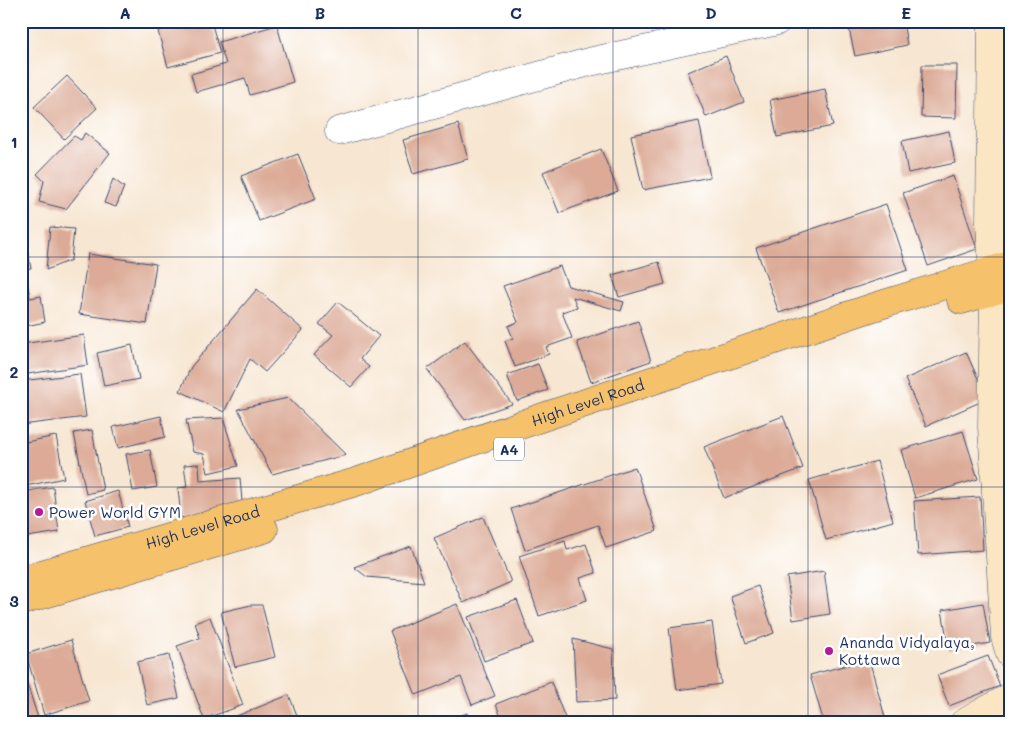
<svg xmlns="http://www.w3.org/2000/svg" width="1031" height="744" font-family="Mali,sans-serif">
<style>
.building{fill:#dcaa96}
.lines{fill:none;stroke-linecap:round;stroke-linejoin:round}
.street-casing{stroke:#3c4a6f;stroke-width:29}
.secondary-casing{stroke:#3c4a6f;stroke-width:29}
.highway-casing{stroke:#3c4a6f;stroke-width:29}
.street{stroke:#fff;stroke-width:28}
.secondary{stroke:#fbe6c4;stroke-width:28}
.highway{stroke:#f5c16b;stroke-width:28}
.grid{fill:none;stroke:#1b2f5e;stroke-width:1;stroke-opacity:0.55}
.poi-dot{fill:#b5179e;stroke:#fff;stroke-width:2}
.labels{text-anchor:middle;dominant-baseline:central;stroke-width:5;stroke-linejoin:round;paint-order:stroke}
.shield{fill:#fff;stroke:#5f6d8e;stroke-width:1}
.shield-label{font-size:14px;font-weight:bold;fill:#1b2f5e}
.street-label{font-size:15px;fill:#1b2f5e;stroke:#fff}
.poi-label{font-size:15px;fill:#1b2f5e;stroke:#fff;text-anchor:start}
.neatline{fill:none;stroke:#1b2f5e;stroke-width:2}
.grid-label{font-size:16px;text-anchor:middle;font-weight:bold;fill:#1b2f5e}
</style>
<rect width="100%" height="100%" fill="#fff"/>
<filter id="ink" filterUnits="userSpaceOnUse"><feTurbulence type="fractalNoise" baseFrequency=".02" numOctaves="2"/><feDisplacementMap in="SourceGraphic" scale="10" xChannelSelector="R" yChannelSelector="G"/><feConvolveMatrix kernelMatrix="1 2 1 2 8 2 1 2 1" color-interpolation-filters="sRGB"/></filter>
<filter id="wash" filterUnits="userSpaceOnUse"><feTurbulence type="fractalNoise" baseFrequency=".0096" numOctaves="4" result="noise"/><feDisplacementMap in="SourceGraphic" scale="20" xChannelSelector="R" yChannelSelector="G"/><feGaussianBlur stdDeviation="1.12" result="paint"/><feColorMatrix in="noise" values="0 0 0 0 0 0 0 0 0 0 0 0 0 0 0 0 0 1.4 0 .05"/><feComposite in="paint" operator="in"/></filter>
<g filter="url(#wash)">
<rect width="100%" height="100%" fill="#f7e6d1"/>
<g id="blocks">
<path class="building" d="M180 21H211L220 53 168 67 158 31 181 25Z
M886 21H903L907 45 855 56 849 29Z
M277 25 293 82 250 95 245 78 196 92 191 74 226 64 219 42Z
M726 56 744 102 706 117 688 72Z
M922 65H957L956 118 921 117Z
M67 76 97 108 64 139 34 107Z
M825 89 833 126 777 137 770 100Z
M699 121 710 177 643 190 631 135Z
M458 124 468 159 413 174 403 140Z
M949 131 955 163 908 173 902 141Z
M85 133 110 153 66 209 39 202 44 181 37 174 74 136 81 140Z
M601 149 618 191 559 213 543 172Z
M298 154 316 199 259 221 241 176Z
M953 176 977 249 928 266 903 193Z
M113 179 124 187 116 207 104 203Z
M886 204 908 270 779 313 756 248Z
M50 227 74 229 71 260 46 270Z
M23 229 31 268 21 270V230Z
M88 254 156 264 147 324 79 314Z
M659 262 665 284 619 297 612 275Z
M560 266 568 286 624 302 621 311 573 297 577 307 562 312 572 338 546 347 549 354 515 367 505 341 513 338 508 326 518 322 503 286Z
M26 276 30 298 41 296 45 322 21 327V277Z
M257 289 303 330 265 372 250 359 224 412 180 391 191 367Z
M338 302 379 336 360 359 369 367 351 387 314 355 333 335 319 324Z
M638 321 651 361 591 382 577 342Z
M84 335 88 365 21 375V344Z
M465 341 512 404 465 420 427 369Z
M132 345 139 379 104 386 97 353Z
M966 352 987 399 926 426 905 379Z
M538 364 548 390 517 401 507 375Z
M80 374 86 417 21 425V381Z
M288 398 346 455 272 474 238 409Z
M161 416 165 437 118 448 113 427Z
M783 416 803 468 724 498 704 447Z
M223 418 238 466 208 473 204 454 193 452 186 420Z
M92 430 103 490 86 494 74 433Z
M963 431 978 479 915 498 901 450Z
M56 436 64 478 21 487V443Z
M150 450 157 487 133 491 126 454Z
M877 461 893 521 826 540 809 480Z
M199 464 200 481 240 478 243 513 181 518 178 488 187 487 184 465Z
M635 467 657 531 606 548 598 525 525 550 511 509Z
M53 487 59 532 21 538V492Z
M118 491 128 527 95 536 85 501Z
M980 497 983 550 918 555 914 501Z
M483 517 511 582 463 603 434 538Z
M565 541 567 550 586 544 596 573 580 578 587 600 539 616 519 556Z
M411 546 424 582 367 577 354 567Z
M824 571 830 614 793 620 787 577Z
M758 586 774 633 746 643 730 596Z
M517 600 533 643 484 661 468 617Z
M983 603 990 643 949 650 942 610Z
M457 604 495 696 472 705 461 677 416 695 390 631Z
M251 605H262L275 657 235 667 221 612Z
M210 617 243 705 204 719 177 646 200 638 195 623Z
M712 622 721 684 677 690 669 628Z
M573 639 613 649 615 700 576 702Z
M71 640 89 701 44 715 26 654Z
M169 655 179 698 147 705 137 662Z
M988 656 1000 686 949 706 937 675Z
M869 659 886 721 881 723H824L810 675Z
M22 668 39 721 33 723H21Z
M551 682 567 723H503L496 704Z
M289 695 300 723H236L234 717Z
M467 713 471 723H440Z"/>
</g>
</g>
<g filter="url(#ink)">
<use href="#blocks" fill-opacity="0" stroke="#3c4a6f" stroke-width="1"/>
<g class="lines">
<defs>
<path id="street" d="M339 131 589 62 777 21"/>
<path id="secondary" d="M992 21 990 223 994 289 992 427 1005 637 1010 654
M964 723 1010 697"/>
<g id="highway">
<path d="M961 300 1010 286"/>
<path id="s1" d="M21 580 356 482 549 415 874 307 1010 265"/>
<path d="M21 601 264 529"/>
</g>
</defs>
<use href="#street" class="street-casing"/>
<use href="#secondary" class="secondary-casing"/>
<use href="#highway" class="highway-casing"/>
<use href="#street" class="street"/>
<use href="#secondary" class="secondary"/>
<use href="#highway" class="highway"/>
</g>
</g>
<path class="grid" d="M223 21V723M418 21V723M613 21V723M808 21V723M21 257H1010M21 487H1010"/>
<g class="poi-dot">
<circle cx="39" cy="512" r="5"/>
<circle cx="829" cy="651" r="5"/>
</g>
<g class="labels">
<rect class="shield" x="494" y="437.5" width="30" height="23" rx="4"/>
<g class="shield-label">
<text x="509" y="449">A4</text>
</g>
<g class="street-label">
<text stroke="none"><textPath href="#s1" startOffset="594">High Level Road</textPath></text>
<text stroke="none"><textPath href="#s1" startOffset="189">High Level Road</textPath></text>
</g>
<g class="poi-label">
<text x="49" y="512">Power World GYM</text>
<text x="839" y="642">Ananda Vidyalaya,<tspan x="839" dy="17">Kottawa</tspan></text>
</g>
</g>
<rect width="1031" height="744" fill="none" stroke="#fff" stroke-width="55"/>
<rect x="28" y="28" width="976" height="688" class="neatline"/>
<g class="grid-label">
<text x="125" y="19">A</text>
<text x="320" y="19">B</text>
<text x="516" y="19">C</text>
<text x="711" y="19">D</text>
<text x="906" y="19">E</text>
<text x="14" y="148">1</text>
<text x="14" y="378">2</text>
<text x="14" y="607">3</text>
</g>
</svg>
